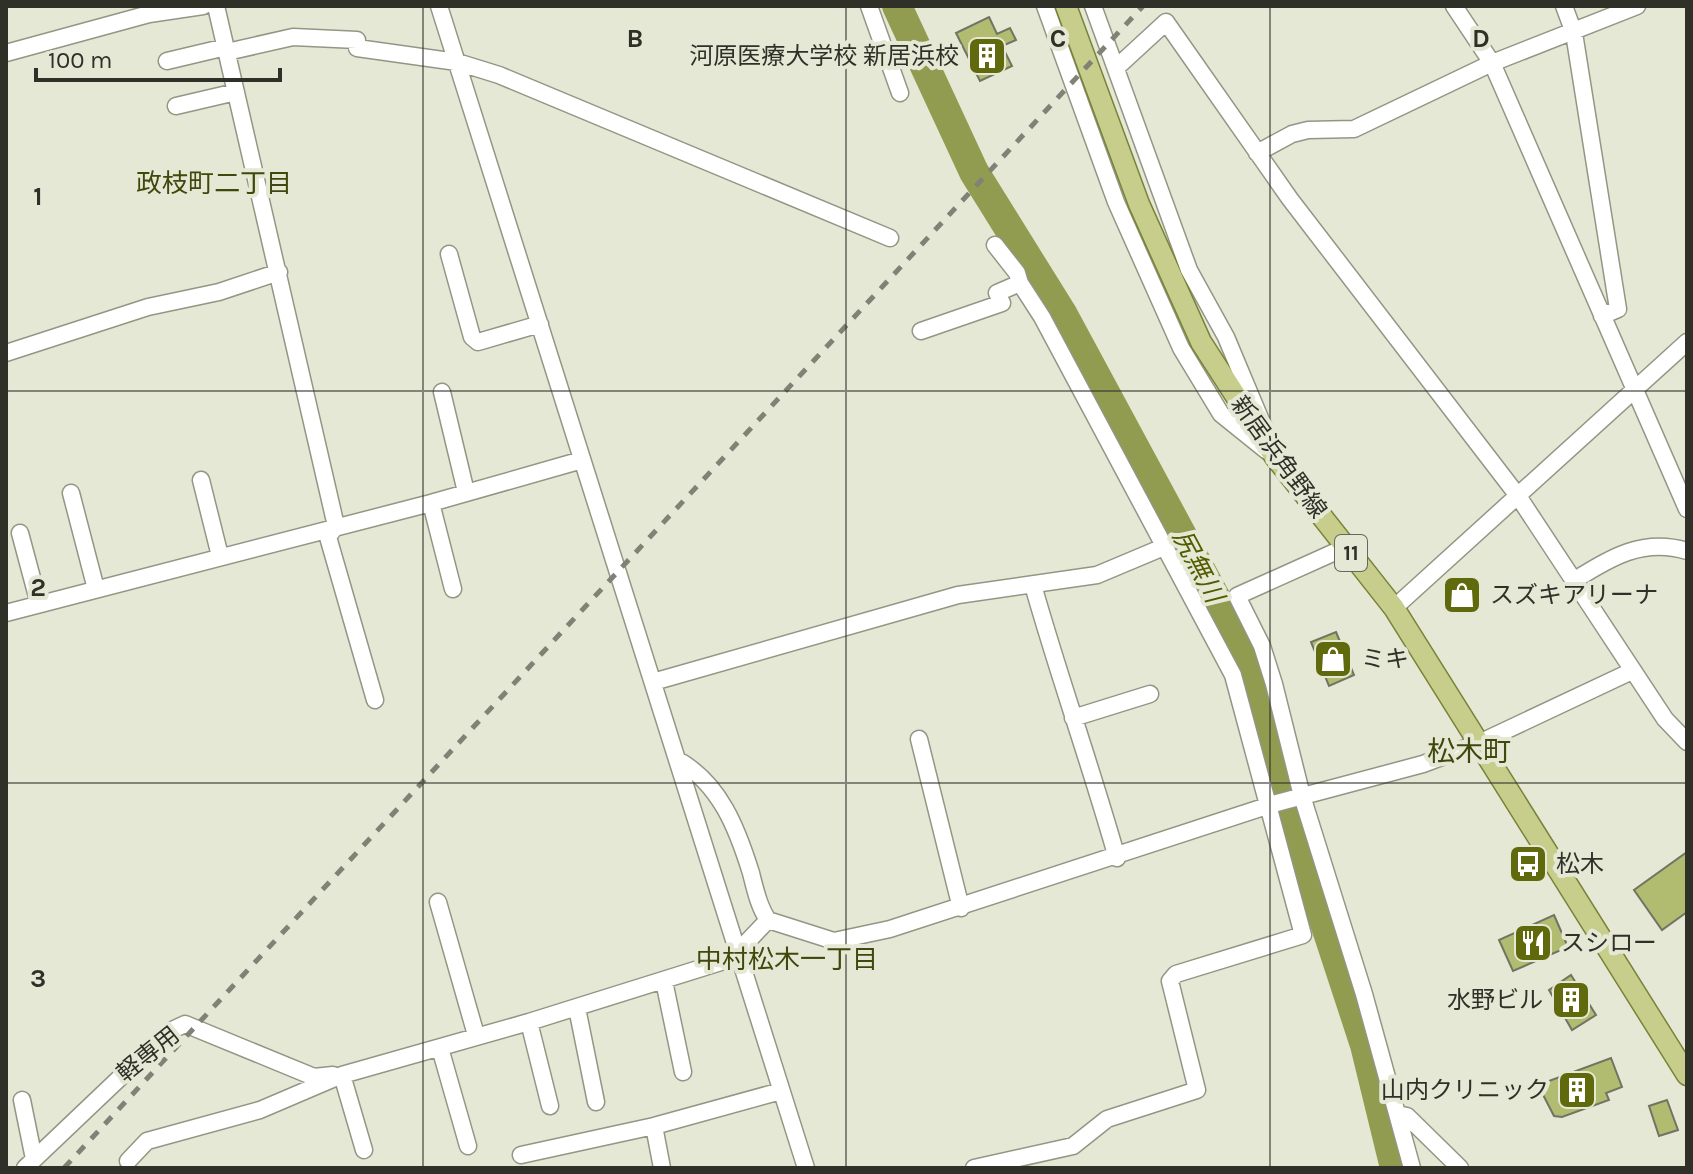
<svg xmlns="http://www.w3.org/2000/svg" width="1693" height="1174" font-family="Karla,'Noto Sans JP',sans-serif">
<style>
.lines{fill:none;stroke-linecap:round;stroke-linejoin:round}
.river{stroke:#929c50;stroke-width:30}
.building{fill:#b1bc70;stroke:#717463;stroke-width:2}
.minor-casing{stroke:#939684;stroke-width:19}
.major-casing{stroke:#798238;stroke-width:23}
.minor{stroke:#fff;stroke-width:16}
.major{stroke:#c7ce8c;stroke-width:20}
.rail{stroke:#808275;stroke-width:5;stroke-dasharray:10 10;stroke-linecap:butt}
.grid{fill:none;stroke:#2f3129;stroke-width:2;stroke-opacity:0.55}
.labels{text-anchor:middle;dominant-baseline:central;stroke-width:8;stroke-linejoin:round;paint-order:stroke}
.shield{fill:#e5e8d4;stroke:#66685c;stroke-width:2}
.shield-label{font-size:22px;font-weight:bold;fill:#2f3129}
.poi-label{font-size:24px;fill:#2f3129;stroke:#e5e8d4;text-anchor:start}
.street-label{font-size:24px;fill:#2f3129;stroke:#e5e8d4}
.neighbourhood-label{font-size:26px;fill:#42480c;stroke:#e5e8d4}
.water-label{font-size:26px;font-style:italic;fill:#545c00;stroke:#e5e8d4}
.quarter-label{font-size:28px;fill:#42480c;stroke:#e5e8d4}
.grid-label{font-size:26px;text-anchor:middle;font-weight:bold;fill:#2f3129;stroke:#e5e8d4;stroke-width:8;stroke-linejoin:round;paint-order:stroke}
</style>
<rect width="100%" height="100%" fill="#e5e8d4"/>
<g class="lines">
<path class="river" d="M897 6 974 172 1063 315 1247 656 1299 844 1365 1045 1395 1168"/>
</g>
<path class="building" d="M989 17 997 34 1010 28 1016 40 1002 46 1012 66 980 81 956 33Z
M1336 632 1354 675 1329 686 1311 642Z
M1687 852V912L1662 930 1634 890Z
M1554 915 1568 947 1513 971 1499 940Z
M1571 975 1596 1015 1572 1030 1549 990Z
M1611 1058 1622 1087 1606 1093 1609 1100 1562 1117 1554 1116 1538 1085Z
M1667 1100 1678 1130 1659 1136 1649 1106Z"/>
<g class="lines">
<defs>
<path id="minor" d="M216 6 336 526 328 537 375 700
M439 6 806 1168
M869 6 900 93
M1045 6 1116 202 1181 348 1221 414 1267 451
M1093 6 1189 270 1226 337 1265 430
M1454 6 1492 63 1687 509
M1564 6 1574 33 1618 309 1602 316
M227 52 293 37 357 40V48L457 62 499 75 890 238
M6 53 149 14 203 6
M167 61 226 47
M1116 68 1166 22 1290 199 1518 496 1665 719 1687 742
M176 106 236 92
M1257 153 1292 134 1308 130 1354 129 1492 63 1637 6
M995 245 1017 273 1020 283
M449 254 472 337 478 342 540 324
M921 331 1002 303 997 293 1020 283 1042 317 1233 675 1303 935 1176 974 1170 981 1197 1090 1107 1119 1073 1146 974 1168
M6 353 148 307 219 292 279 272
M442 392 466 492
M201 480 220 556
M71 493 96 589
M431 503 453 589
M20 533 39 604
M1346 547 1237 596 1262 646 1274 684 1302 796 1364 994 1412 1168
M1575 580C1611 557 1643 538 1687 551
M1033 585C1059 677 1091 766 1117 858
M1394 608 1687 342
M6 613 431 503 582 460
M653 682 958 595 1097 575 1166 546
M1073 718 1150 694
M919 739 961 908
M678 760C720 784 737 828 751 873 755 889 759 907 768 920
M438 902 476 1035
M664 981 683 1072
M577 1008 596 1102
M529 1022 550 1106
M440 1048 468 1146
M342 1075 364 1150
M22 1100 34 1159
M1397 1114 1407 1116 1460 1168
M654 1126 662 1168
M521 1155 654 1126 781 1091
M128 1161 147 1141 260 1110 342 1075 529 1022 740 956 747 942 768 920 834 941 890 929 1273 804 1423 764 1479 743 1632 671
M25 1168 168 1032 185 1024 314 1077 333 1075"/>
<path id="major" d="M1066 6 1139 204 1201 342 1275 457 1394 608 1687 1075"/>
</defs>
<use href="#minor" class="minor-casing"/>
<use href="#major" class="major-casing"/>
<use href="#minor" class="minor"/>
<use href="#major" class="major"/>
<path class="rail" d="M64 1168 1143 6"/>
</g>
<path class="grid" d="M423 6V1168M846 6V1168M1270 6V1168M6 391H1687M6 783H1687"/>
<defs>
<symbol id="building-square" viewBox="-11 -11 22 22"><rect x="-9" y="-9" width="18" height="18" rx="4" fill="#60690c" stroke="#e5e8d4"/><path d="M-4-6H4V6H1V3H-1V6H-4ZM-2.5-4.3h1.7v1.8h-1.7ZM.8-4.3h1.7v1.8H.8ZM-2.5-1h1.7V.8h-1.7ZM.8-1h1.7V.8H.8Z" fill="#fff"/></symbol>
<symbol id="shop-square" viewBox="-11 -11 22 22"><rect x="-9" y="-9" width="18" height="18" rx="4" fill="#60690c" stroke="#e5e8d4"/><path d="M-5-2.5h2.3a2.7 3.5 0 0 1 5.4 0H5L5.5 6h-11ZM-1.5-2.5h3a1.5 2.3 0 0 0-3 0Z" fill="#fff"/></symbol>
<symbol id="bus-square" viewBox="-11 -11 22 22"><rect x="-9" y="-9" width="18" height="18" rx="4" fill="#60690c" stroke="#e5e8d4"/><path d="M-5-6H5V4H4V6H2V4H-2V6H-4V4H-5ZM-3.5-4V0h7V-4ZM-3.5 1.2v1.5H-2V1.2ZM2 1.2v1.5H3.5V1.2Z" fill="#fff"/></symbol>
<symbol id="restaurant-square" viewBox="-11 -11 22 22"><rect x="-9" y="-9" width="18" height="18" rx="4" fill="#60690c" stroke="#e5e8d4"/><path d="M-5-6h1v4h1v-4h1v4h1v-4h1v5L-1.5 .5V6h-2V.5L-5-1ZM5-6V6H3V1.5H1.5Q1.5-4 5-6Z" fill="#fff"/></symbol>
</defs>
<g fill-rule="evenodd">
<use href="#building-square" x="965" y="34" width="44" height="44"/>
<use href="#shop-square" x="1440" y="573" width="44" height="44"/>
<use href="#shop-square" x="1311" y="637" width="44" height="44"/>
<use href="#bus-square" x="1506" y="842" width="44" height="44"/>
<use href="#restaurant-square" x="1511" y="921" width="44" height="44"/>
<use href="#building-square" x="1549" y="978" width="44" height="44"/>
<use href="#building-square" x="1555" y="1068" width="44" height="44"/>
</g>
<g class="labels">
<rect class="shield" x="1335" y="535" width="32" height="36" rx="6"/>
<g class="shield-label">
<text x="1351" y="553">11</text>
</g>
<g class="poi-label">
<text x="959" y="56" text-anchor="end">河原医療大学校 新居浜校</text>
<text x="1490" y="595">スズキアリーナ</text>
<text x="1361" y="659">ミキ</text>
<text x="1556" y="864">松木</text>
<text x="1561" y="943">スシロー</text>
<text x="1543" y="1000" text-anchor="end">水野ビル</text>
<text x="1549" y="1090" text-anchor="end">山内クリニック</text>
</g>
<g class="street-label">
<text transform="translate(1279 457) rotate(54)">新居浜角野線</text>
<text transform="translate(148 1054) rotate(-39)">軽専用</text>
</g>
<g class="neighbourhood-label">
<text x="214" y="183">政枝町二丁目</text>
<text x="787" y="959">中村松木一丁目</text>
</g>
<g class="water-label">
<text transform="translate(1198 566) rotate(62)">尻無川</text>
</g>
<g class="quarter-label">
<text x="1469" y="751">松木町</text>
</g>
</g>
<g class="grid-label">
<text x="635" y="47">B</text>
<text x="1058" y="47">C</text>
<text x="1481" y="47">D</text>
<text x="38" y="205">1</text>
<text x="38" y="596">2</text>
<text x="38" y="987">3</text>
</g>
<rect width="1693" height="1174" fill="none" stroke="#2f3129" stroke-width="16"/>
<path d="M36 68v12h244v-12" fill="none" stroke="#2f3129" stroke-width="4"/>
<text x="48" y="68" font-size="24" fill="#2f3129" stroke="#e5e8d4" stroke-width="6" paint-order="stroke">100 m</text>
</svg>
